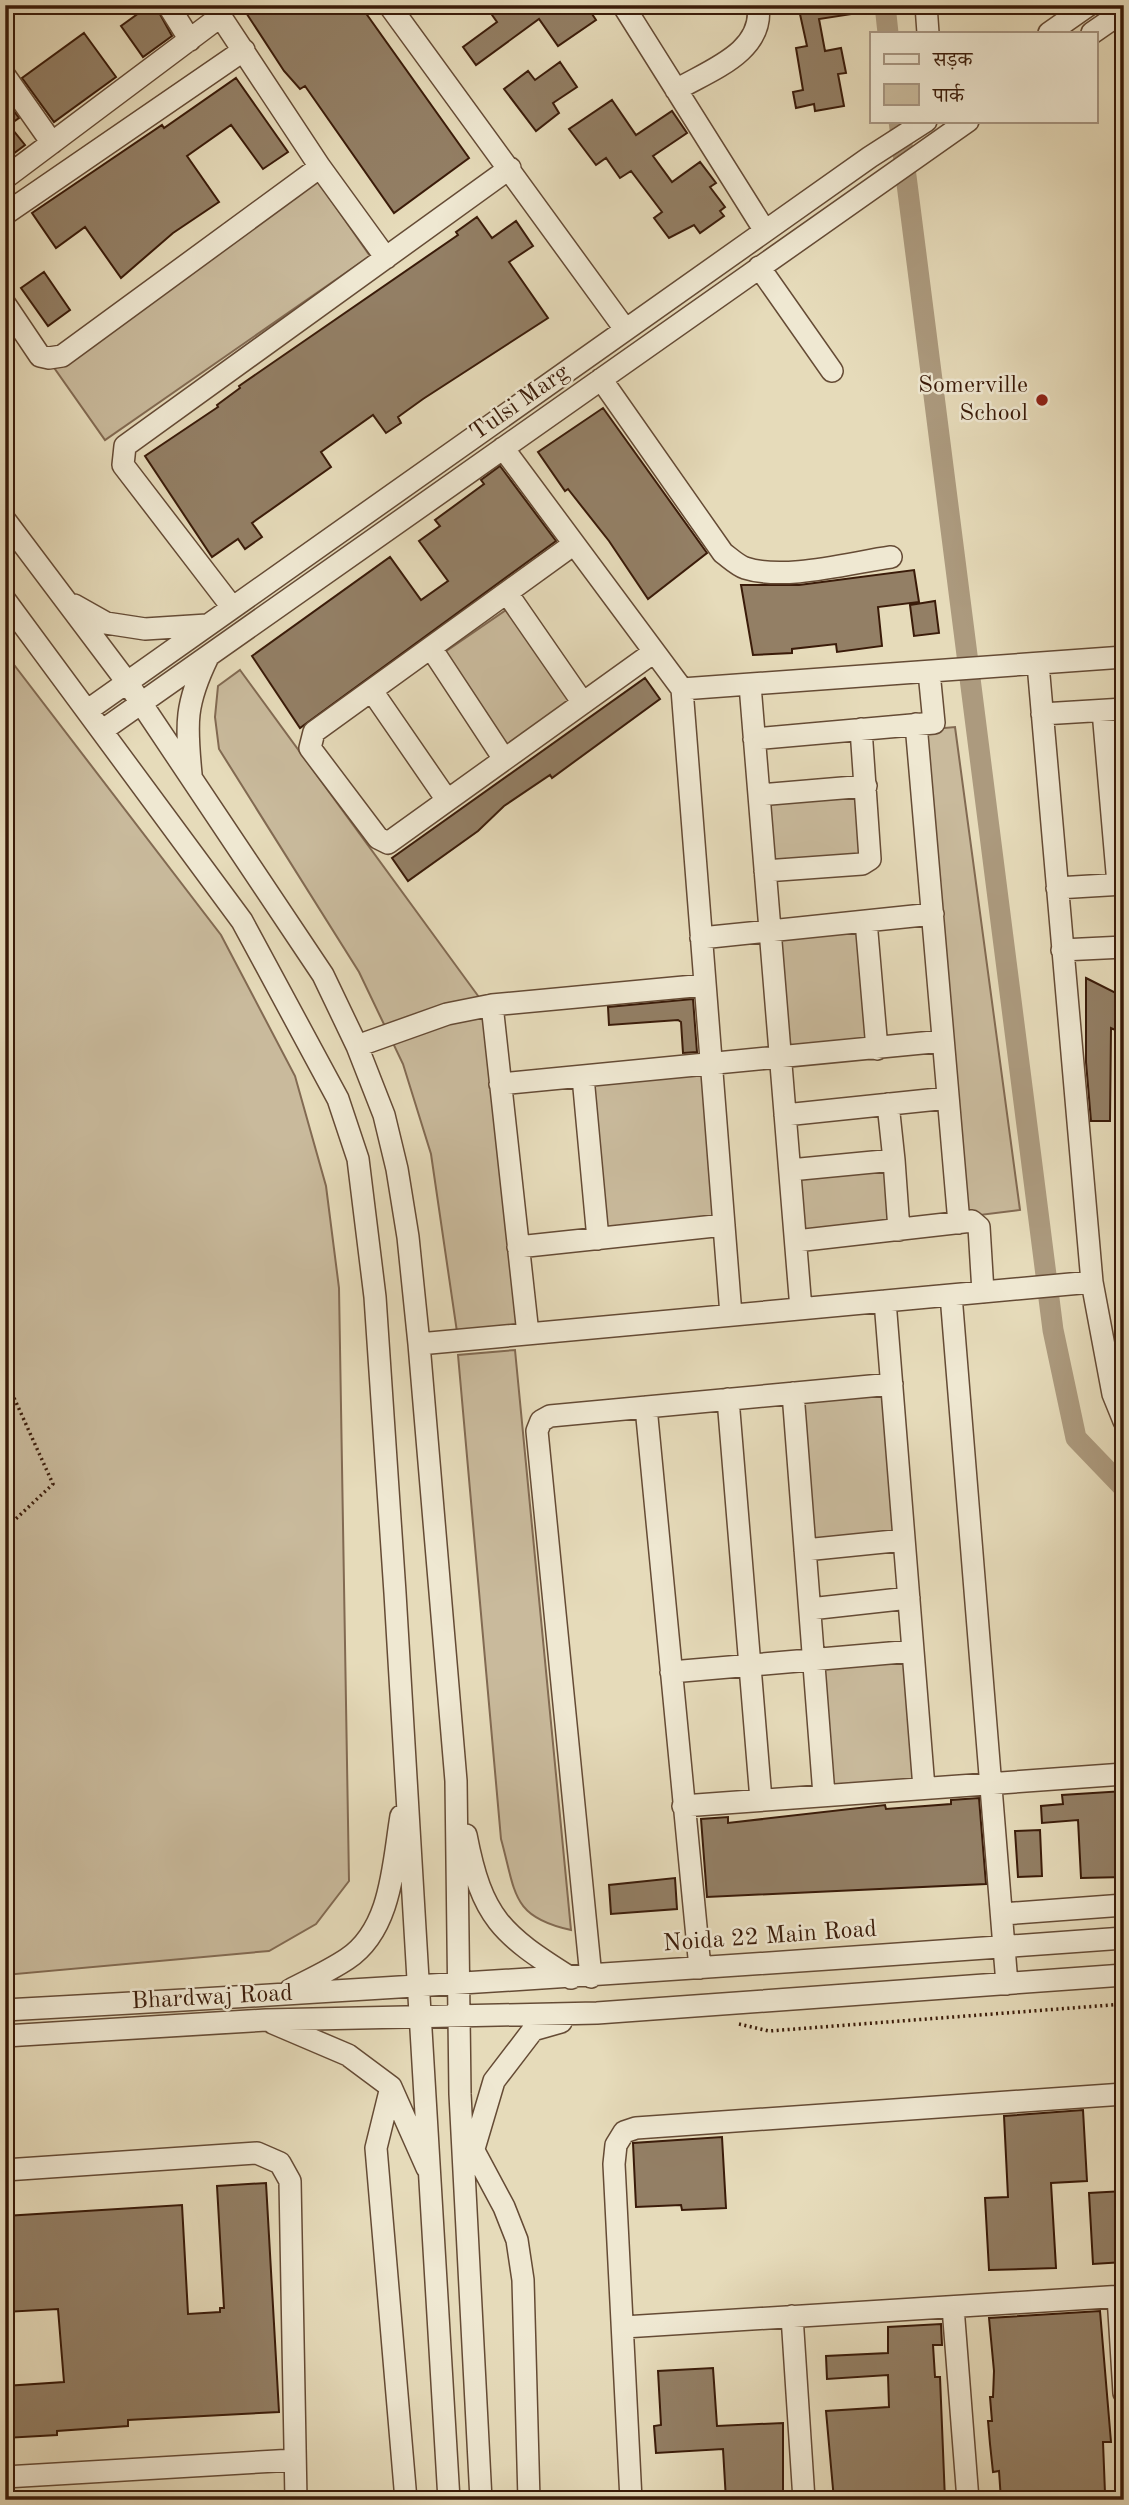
<svg xmlns="http://www.w3.org/2000/svg" width="1129" height="2505" font-family="'Old Standard TT','Noto Serif Devanagari',serif">
<style>
.green{fill:#c9ba9c;stroke:#826a52;stroke-width:2}
.lines{fill:none;stroke-linecap:round;stroke-linejoin:round}
.canal{stroke:#ac9a7e;stroke-width:21}
.building{fill:#937f65;stroke:#3a1b09;stroke-width:2}
.minor-casing{stroke:#654b35;stroke-width:24}
.path{stroke:#3a1b09;stroke-width:3.5;stroke-dasharray:2 3.5;stroke-linecap:butt}
.minor{stroke:#efe8d2;stroke-width:21}
.poi-dot{fill:#8f2418;stroke:#efe8d2;stroke-width:2.5}
.labels{text-anchor:middle;dominant-baseline:central;stroke-width:5;stroke-linejoin:round;paint-order:stroke}
.poi-label{font-size:24px;fill:#3a1b09;stroke:#efe8d2;text-anchor:end}
.street-label{font-size:24px;fill:#3a1b09;stroke:#efe8d2}
</style>
<rect width="100%" height="100%" fill="#e6dbba"/>
<filter id="stains"><feTurbulence type="fractalNoise" baseFrequency=".00286" numOctaves="4"/><feColorMatrix values="0 0 0 0 .2 0 0 0 0 .09 0 0 0 0 .02 0 0 0 .5 -.17"/></filter>
<radialGradient id="worn" r=".72"><stop offset=".6" stop-color="#630" stop-opacity="0"/><stop offset="1" stop-color="#630" stop-opacity=".3"/></radialGradient>
<path class="green" d="M315 177 370 256 105 440 50 362Z
M509 608 574 702 507 748 442 654Z
M5 653 221 935 295 1076 326 1186 339 1288 349 1881 316 1924 269 1951 5 1975Z
M240 670 484 1004 517 1327 457 1332 431 1154 403 1064 359 972 219 749 215 717 218 686Z
M955 727 1020 1210 964 1217 923 730Z
M862 791 868 857 769 865 763 799Z
M862 926 874 1046 785 1054 773 935Z
M705 1074 718 1222 603 1232 589 1084Z
M890 1164 896 1227 799 1236 793 1173Z
M515 1350 571 1930C511 1917 516 1893 501 1839L458 1355Z
M886 1395 899 1536 812 1544 799 1403Z
M908 1661 918 1779 829 1787 819 1668Z"/>
<g class="lines">
<path class="canal" d="M885 5 888 33
M899 121 1053 1330 1076 1438 1124 1488"/>
</g>
<path class="building" d="M150 5H155L172 36 143 57 121 26Z
M241 5H360L469 158 394 213 305 86 300 89 284 71Z
M485 5H571L576 12 586 5 596 20 558 46 539 19 476 65 463 47 497 22Z
M798 5H851L852 14 819 19 825 51 841 48 846 73 838 74 844 106 815 111 814 104 796 108 793 92 803 90 796 48 807 46Z
M84 33 116 77 54 122 22 78Z
M560 62 577 87 553 103 559 113 536 131 504 89 528 71 535 80Z
M236 78 288 152 263 169 231 125 187 156 219 202 173 233 121 278 85 227 56 248 32 213 162 125 164 128Z
M5 99 19 118 9 125 25 145 5 160Z
M612 100 636 135 672 111 687 133 653 156 672 182 700 162 716 183 710 187 725 207 720 211 724 216 700 233 694 225 669 238 654 218 662 212 631 171 620 178 606 158 596 165 569 129Z
M477 217 492 238 516 221 533 246 509 262 548 318 423 399 398 417 401 423 386 433 373 415 321 452 331 467 252 523 262 537 245 549 238 539 212 557 145 456 218 407 217 405 240 388 239 386 458 235 456 232Z
M44 272 70 310 48 326 21 288Z
M603 408 707 553 648 599 609 541 568 489 565 491 538 452Z
M500 466 556 541 300 728 252 656 390 557 421 600 448 581 419 541 440 526 435 520 484 484 481 480Z
M914 570 919 602 878 607 882 646 837 652 836 644 792 649V653L753 655 741 585H799Z
M935 601 939 633 914 636 910 605Z
M645 678 660 699 552 778 550 775 504 806 478 831 408 881 392 858Z
M1086 978 1124 997V1034L1111 1028 1110 1121H1091L1086 1062Z
M693 999 697 1052 683 1053 681 1022 678 1020 609 1025 608 1007Z
M1124 1791V1877L1081 1878 1078 1820 1042 1823 1041 1806 1063 1804 1062 1795Z
M979 1798 986 1884 707 1897 701 1819 728 1817V1823L885 1805 886 1809 951 1804V1800Z
M1040 1830 1042 1876 1018 1877 1015 1831Z
M675 1878 677 1909 611 1914 609 1885Z
M1083 2110 1087 2181 1051 2183 1056 2268 989 2270 985 2198 1008 2197 1004 2116Z
M722 2137 726 2208 682 2210 681 2205 636 2207 633 2143Z
M266 2183 279 2412 128 2420V2426L57 2431V2435L5 2438V2386L64 2382 58 2309 5 2312V2216L182 2205 188 2314 220 2312V2308H224L217 2186Z
M1124 2191V2262L1093 2264 1089 2193Z
M1100 2311 1111 2442H1103L1105 2493 1047 2496V2500H1001L999 2471 993 2472 990 2444 988 2421H992L990 2397H993L994 2371 989 2318Z
M941 2324 942 2345H933L935 2377H940L945 2500H834L826 2411 889 2407 888 2375 827 2379 826 2356 888 2353V2327Z
M713 2368 717 2426 783 2423V2500H726L723 2449 656 2453 654 2426 661 2425 658 2371Z"/>
<g class="lines">
<defs>
<path id="minor" d="M168 5 190 40
M213 5 320 167 386 258
M389 5 625 329
M623 5 765 231
M926 5 928 33
M1049 33 1089 5
M1092 33 1124 11
M5 76 52 143
M676 90C710 70 765 52 758 5
M5 178 221 16
M5 214 244 50
M759 267 832 371
M5 304 40 356 49 358 62 356 320 167
M601 379 723 553C730 558 737 565 745 568 785 581 849 563 891 557
M503 448 682 689 731 1315
M5 520 127 682 323 975 357 1046 384 1115 397 1169 408 1237 419 1344 456 1781 460 2094 481 2500
M574 544 314 732 310 748 378 838 388 843 654 652
M507 593 583 703
M5 600 242 921 338 1099 358 1159 375 1297 395 1593 449 2500
M74 605 106 623 145 629 207 625
M232 607 123 465 125 446 510 168
M431 648 504 759
M1038 664 1092 1282 1113 1394 1124 1421
M750 685 801 1309
M682 689 1124 657
M372 691 447 800
M88 710 870 157 926 121
M1103 711 1118 884
M1042 714 1124 709
M916 724 959 1223
M103 730 968 121
M754 739 934 723 929 672
M191 774C186 723 185 704 208 657
M759 795 866 786
M765 871 862 864 870 859 861 729
M1057 888 1124 884
M866 921 877 1049
M701 938 933 914
M1062 950 1124 947
M357 1046 447 1014 492 1005
M583 1077 598 1239
M500 1084 943 1041
M888 1104 894 1160
M785 1115 948 1098
M790 1170 894 1160 899 1230
M796 1241 972 1221 979 1227 983 1292
M518 1247 724 1225
M951 1295 1007 1984
M885 1301 924 1788
M528 1334 492 1005 705 985
M419 1344 1092 1282
M793 1393 824 1795
M728 1399 761 1800
M646 1407 700 1968
M805 1550 904 1540
M810 1609 909 1598
M671 1672 913 1651
M683 1806 1124 1774
M466 1835C482 1918 501 1934 571 1978
M1003 1914 1124 1905
M591 1977 537 1431 541 1421 550 1416 892 1384
M290 1990C309 1980 329 1971 347 1959 392 1929 393 1864 401 1816
M5 2010C378 1990 751 1965 1124 1938
M273 2023 348 2055 391 2087 427 2168
M5 2036 266 2020 597 2013 1124 1975
M391 2087 376 2148 406 2500
M474 2151 504 2207 517 2240 523 2280 529 2500
M470 2162 494 2081 533 2030 561 2022
M5 2170 257 2153 280 2163 290 2181 296 2500
M1118 2296 1124 2393
M953 2307 968 2500
M792 2316 804 2500
M624 2327 1124 2296
M5 2477 294 2460
M631 2500 614 2164 616 2145 624 2132 636 2128 1124 2094"/>
</defs>
<use href="#minor" class="minor-casing"/>
<path class="path" d="M5 1378 53 1484 5 1529
M739 2024 769 2031 1124 2004"/>
<use href="#minor" class="minor"/>
</g>
<circle class="poi-dot" cx="1042" cy="400" r="7"/>
<g class="labels">
<g class="poi-label">
<text x="1028" y="386">Somerville<tspan x="1028" dy="28">School</tspan></text>
</g>
<g class="street-label">
<text transform="translate(520 403) rotate(-35)">Tulsi Marg</text>
<text transform="translate(770 1937) rotate(-4)">Noida 22 Main Road</text>
<text transform="translate(212 1998) rotate(-3)">Bhardwaj Road</text>
</g>
</g>
<rect width="1129" height="2505" fill="none" stroke="#e6dbba" stroke-width="28"/>
<rect x="7" y="7" width="1115" height="2491" fill="none" stroke="#3a1b09" stroke-width="3.5"/>
<rect x="14" y="14" width="1101" height="2477" fill="none" stroke="#3a1b09" stroke-width="2"/>
<rect x="870" y="32" width="228" height="91" fill="#efe8d2" stroke="#a79682" stroke-width="2"/>
<rect x="884" y="54" width="35" height="10" fill="#efe8d2" stroke="#a79682" stroke-width="2"/>
<text x="933" y="66" font-size="21" fill="#3a1b09">सड़क</text>
<rect x="884" y="84" width="35" height="21" fill="#c9ba9c" stroke="#a79682" stroke-width="2"/>
<text x="933" y="102" font-size="21" fill="#3a1b09">पार्क</text>
<rect width="100%" height="100%" filter="url(#stains)"/>
<rect width="100%" height="100%" fill="url(#worn)"/>
</svg>
